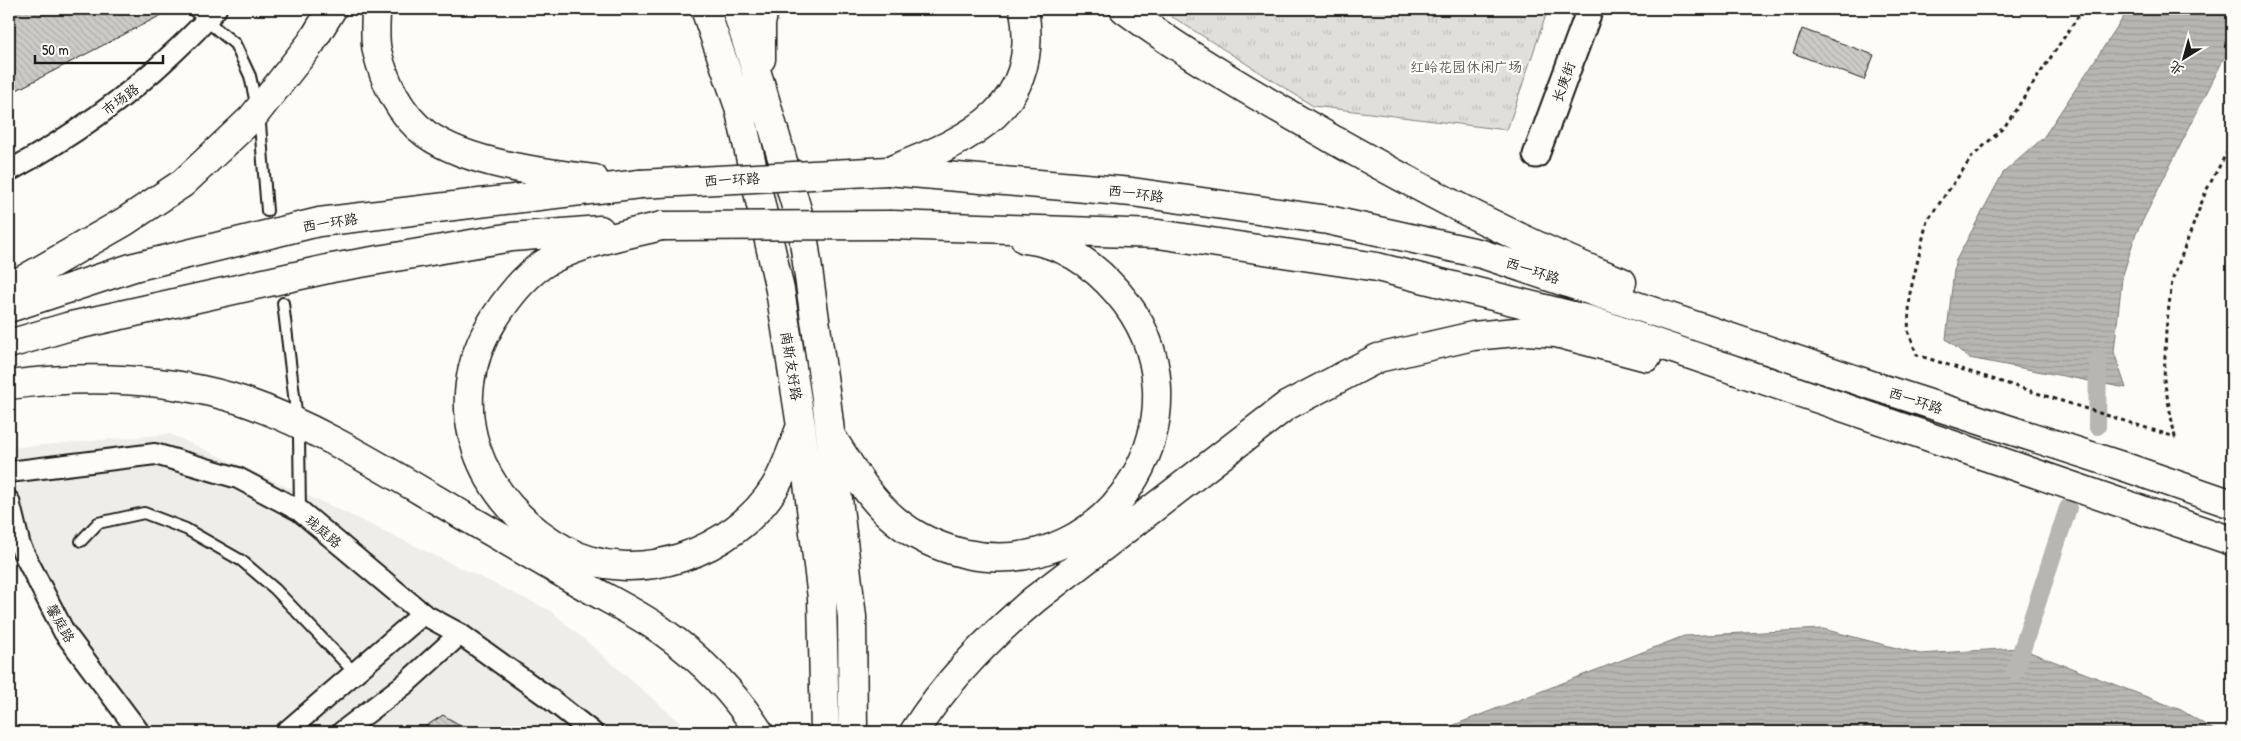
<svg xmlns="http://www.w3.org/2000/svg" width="2241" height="741" font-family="'Patrick Hand','LXGW WenKai TC',sans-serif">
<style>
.built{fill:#eeede9}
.park{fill:url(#park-tufts);stroke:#7e7e7c}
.water{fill:url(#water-rules);stroke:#797876}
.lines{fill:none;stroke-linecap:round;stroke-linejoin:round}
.canal{stroke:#b7b6b2;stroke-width:18}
.building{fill:url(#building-back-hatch);stroke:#1c1c1c}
.service-casing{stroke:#1c1c1c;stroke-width:14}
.minor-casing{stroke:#1c1c1c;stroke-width:24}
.tertiary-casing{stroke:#1c1c1c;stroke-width:29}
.trunk-casing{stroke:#1c1c1c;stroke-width:31}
.path{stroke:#1c1c1c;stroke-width:3;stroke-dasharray:4 4;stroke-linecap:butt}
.service{stroke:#fdfcf7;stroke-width:10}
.minor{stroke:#fdfcf7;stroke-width:20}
.tertiary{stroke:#fdfcf7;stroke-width:25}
.trunk{stroke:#fdfcf7;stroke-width:28}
.trunk-bridge-casing{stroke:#1c1c1c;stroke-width:31;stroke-linecap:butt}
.trunk-bridge{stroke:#fdfcf7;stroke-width:28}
.labels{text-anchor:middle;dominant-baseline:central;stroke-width:4.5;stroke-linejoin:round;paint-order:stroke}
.park-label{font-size:14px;fill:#575655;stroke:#fdfcf7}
.street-label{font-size:14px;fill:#1c1c1c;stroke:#fdfcf7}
</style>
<defs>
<pattern id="park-tufts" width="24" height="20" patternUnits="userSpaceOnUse" patternTransform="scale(1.25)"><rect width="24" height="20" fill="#e0dfdb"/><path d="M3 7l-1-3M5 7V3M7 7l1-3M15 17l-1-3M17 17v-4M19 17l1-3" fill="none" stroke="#c0bfbb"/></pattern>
<pattern id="water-rules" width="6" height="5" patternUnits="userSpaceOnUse" patternTransform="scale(1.25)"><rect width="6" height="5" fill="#b7b6b2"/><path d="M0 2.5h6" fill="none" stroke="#9d9c98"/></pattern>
<pattern id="building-back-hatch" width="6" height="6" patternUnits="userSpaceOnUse" patternTransform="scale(1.25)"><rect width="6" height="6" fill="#cccbc8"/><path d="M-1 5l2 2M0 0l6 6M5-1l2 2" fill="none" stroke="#afaeab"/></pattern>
</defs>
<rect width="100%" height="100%" fill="#fdfcf7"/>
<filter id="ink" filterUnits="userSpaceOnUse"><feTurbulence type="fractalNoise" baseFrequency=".02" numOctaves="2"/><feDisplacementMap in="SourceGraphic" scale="10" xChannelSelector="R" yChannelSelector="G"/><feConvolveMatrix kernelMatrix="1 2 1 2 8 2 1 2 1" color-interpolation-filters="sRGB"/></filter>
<g filter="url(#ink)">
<path class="built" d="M170 434 344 512 551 611 691 732H136L55 624 9 557V489L21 484 9 448Z"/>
<path class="park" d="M1160 9H1548L1507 130 1313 106Z"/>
<path class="water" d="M2129 9H2232V50L2224 58 2135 236 2122 278 2114 352 2126 388 1969 358 1946 339 1955 262 2003 173 2043 138Z
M1823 629 1920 654 2019 648 2181 710 2217 732H1436L1684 636Z"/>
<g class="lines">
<path class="canal" d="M2097 426 2098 360
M2015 671 2068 508"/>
</g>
<path class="building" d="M9 9H173L9 94Z
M1802 29 1874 55 1864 80 1793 53Z
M443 715 472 732H417Z"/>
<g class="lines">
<defs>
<path id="service" d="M192 9 235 44 250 76 255 99
M260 124 267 211
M283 303 296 412
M299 436 300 511
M81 541 98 523 144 513 186 529 242 561 275 589 354 672"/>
<path id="minor" d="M9 171C70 138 123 101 173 53 188 39 203 25 216 9
M9 472 155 454 238 478 300 511 423 614 460 634 549 698 592 732
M9 501 20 546 64 632 139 732
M286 732 423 614
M342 732 405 684 460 634"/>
<path id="tertiary" d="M1536 155 1590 9"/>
<path id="trunk" d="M376 9C376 22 374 38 377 51 384 81 400 115 426 134 468 164 544 173 594 179
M705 9 739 107 780 290 801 426 822 598 825 732
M736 9 761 86 802 227 826 398 852 617 853 732
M1124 9C1191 59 1264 100 1336 141 1429 193 1523 243 1622 282
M761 59V24L764 9
M894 169C972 138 1041 108 1024 9
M888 171 1132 192 1328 220 1482 254 1880 388 2125 467 2232 504
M892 225 1158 234 1377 267 1589 320 2232 541
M662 226C624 235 585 242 550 260 526 273 508 297 494 319 439 406 479 503 565 550 636 589 734 552 775 487 786 469 793 446 801 426
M9 288 124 222 183 183 252 118 311 43 332 9
M9 308 134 267 319 222 640 184
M9 344 67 327 332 268 512 237 600 230
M9 385C85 375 169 377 243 401 321 428 393 475 464 516 504 539 544 562 583 585 609 600 637 613 662 631 700 658 734 692 759 732
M831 436C850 465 868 498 895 520 915 537 941 548 966 554 1114 584 1217 407 1118 293 1094 265 1063 243 1025 239
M914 732C947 680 988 638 1035 599L1286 406 1378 358 1473 336 1527 331 1556 333 1647 357"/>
</defs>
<use href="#service" class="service-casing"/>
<use href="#minor" class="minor-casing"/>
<use href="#tertiary" class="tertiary-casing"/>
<use href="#trunk" class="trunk-casing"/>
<path class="path" d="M2083 9 2005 126 1972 157 1927 221 1910 293 1908 331 1917 355 2175 437 2164 380 2166 330 2172 281 2206 191 2232 143"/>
<use href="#service" class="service"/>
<use href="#minor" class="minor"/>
<use href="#tertiary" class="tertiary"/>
<use href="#trunk" class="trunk"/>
<defs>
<path id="trunk-bridge" d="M640 184 888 171
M662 226 892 225"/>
</defs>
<use href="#trunk-bridge" class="trunk-bridge-casing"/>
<use href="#trunk-bridge" class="trunk-bridge"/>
</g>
</g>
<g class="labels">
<g class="park-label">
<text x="1466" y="66">红岭花园休闲广场</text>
</g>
<g class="street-label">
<text transform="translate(1563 82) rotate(-70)">长庚街</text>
<text transform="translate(120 99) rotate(-37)">市场路</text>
<text transform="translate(732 179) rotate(-3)">西一环路</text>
<text transform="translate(1136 193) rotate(7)">西一环路</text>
<text transform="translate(330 222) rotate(-9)">西一环路</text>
<text transform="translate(1533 270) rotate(18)">西一环路</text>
<text transform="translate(792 366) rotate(81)">南斯友好路</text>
<text transform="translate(1916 400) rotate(18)">西一环路</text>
<text transform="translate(324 531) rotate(40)">珑庭路</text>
<text transform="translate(61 623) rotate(60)">馨庭路</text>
</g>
</g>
<rect width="2241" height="741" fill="none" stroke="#fdfcf7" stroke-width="30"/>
<rect x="15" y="15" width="2211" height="711" fill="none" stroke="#1c1c1c" stroke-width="2" filter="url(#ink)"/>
<g transform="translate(2184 58) rotate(217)" stroke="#fdfcf7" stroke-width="4" paint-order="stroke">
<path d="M0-4L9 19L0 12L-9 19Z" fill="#1c1c1c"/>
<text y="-8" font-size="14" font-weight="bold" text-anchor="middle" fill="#1c1c1c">北</text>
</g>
<path d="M35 55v8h128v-8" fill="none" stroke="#1c1c1c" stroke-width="2.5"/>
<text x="42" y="55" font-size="15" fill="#1c1c1c" stroke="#fdfcf7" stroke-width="4" paint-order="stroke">50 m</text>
</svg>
